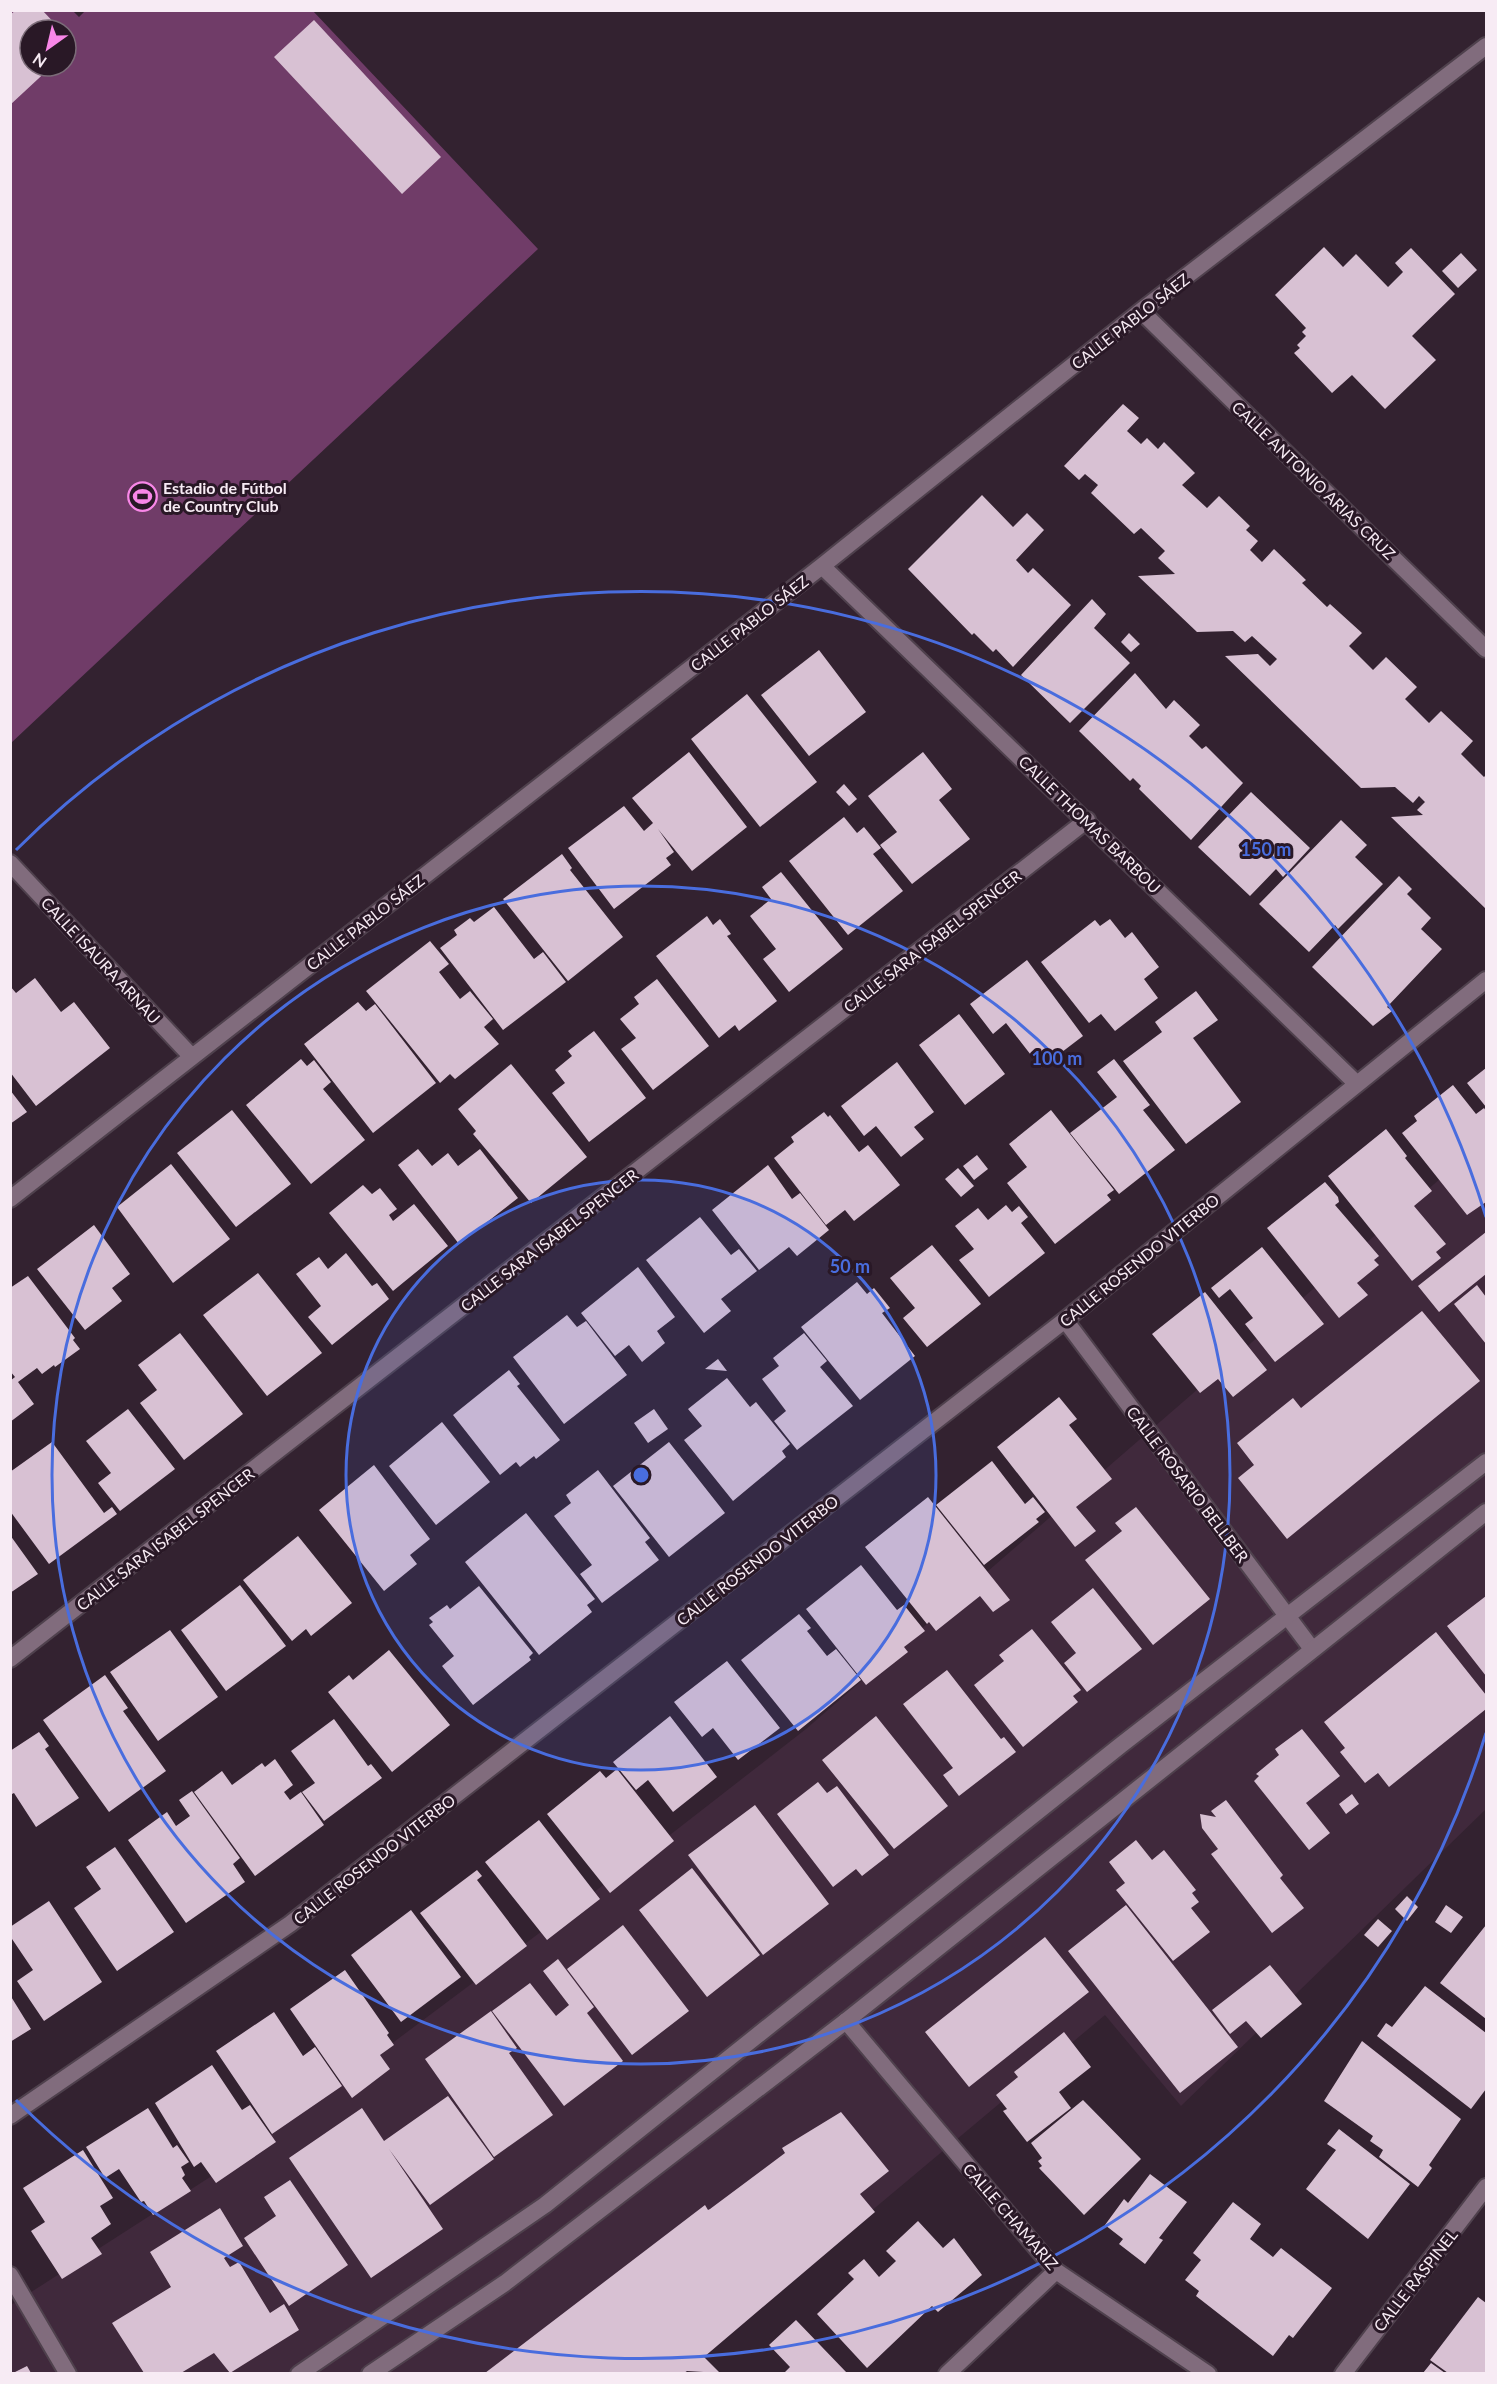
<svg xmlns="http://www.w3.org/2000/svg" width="1497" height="2384" font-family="Lato,sans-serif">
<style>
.built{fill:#40293c}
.green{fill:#703c68;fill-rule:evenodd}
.building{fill:#d8c1d3}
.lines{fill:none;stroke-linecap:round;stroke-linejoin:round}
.minor-casing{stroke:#4f414d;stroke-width:20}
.tertiary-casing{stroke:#4f414d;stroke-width:20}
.minor{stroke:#816c7d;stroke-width:16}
.tertiary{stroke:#816c7d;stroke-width:16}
.ring{fill:none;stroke:#496dde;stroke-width:3}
.labels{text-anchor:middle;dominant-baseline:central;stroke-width:6;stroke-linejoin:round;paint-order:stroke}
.street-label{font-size:16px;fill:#f7ebf4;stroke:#291826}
.poi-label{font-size:16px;font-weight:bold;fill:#f7ebf4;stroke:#291826;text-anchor:start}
.centre{fill:#496dde;stroke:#291826;stroke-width:3}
.ring-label{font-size:18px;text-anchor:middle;font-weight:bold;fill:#496dde;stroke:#291826;stroke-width:6;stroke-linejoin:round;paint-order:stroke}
</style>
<rect width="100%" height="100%" fill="#332230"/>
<path class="built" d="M1486 1139V1809L1181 2106 1105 2015 678 2373 11 2374V2305L235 2161 666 1838 806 1729Z"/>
<path class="green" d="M86 10 313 11 538 249 11 743V11H73L79 17ZM30 30H66V66H30Z"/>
<path class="building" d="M16 10H42L61 30H30V66H52L10 105V15Z
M314 20 441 157 402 194 274 57Z
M66 36 75 45 66 53Z
M1324 247 1343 267 1356 254 1388 287 1403 272 1395 263 1411 248 1455 294 1412 336 1436 360 1385 409 1352 375 1332 393 1294 353 1300 348 1297 345 1306 336 1302 332 1306 328 1275 295Z
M1461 253 1477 270 1458 288 1442 271Z
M1123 404 1139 418 1127 431 1141 444 1147 438 1158 449 1164 442 1195 473 1182 485 1207 508 1219 496 1250 526 1246 530 1258 541 1250 550 1262 562 1274 549 1306 580 1302 583 1327 607 1330 604 1362 633 1349 646 1373 670 1386 657 1417 687 1405 699 1429 723 1441 711 1473 741 1461 754 1484 777 1486 775V909L1391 817 1423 815 1417 810 1425 802 1419 796 1413 803 1395 787 1361 788 1225 656 1258 654 1270 666 1277 659 1252 636 1245 642 1233 631 1197 632 1138 576 1175 574 1158 558 1165 551 1141 528 1134 534 1091 493 1098 485 1085 474 1079 480 1064 466Z
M982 495 1013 527 1027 513 1044 530 1016 560 1028 573 1033 568 1071 605 1013 667 996 649 993 652 974 633 972 635 908 569Z
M1092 599 1106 614 1094 628 1130 663 1070 723 1021 675Z
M1129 633 1140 644 1131 652 1121 642Z
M819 650 866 712 809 756 761 695Z
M1135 673 1166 709 1174 700 1200 725 1189 736 1202 749 1206 746 1243 783 1191 840 1139 789 1141 786 1133 778 1130 781 1079 731Z
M747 694 817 782 760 827 691 739Z
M689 752 747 827 692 871 658 829 674 852 666 858 671 865 614 909 568 848 624 806 644 831 653 823 632 798Z
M923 752 952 789 939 800 970 839 912 884 880 845 897 832 868 796Z
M844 784 857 799 849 806 836 792Z
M1251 792 1310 848 1283 877 1276 869 1250 896 1198 847Z
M844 817 857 833 864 827 881 848 873 854 903 891 848 935 789 861Z
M1341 820 1367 845 1355 857 1383 884 1338 929 1335 925 1309 952 1259 904Z
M562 854 572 868 570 870 623 937 568 981 503 899Z
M781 872 843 949 789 992 763 959 776 949 750 916 771 899 762 887Z
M1399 876 1412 889 1407 894 1431 918 1421 929 1442 949 1387 1007 1392 1011 1373 1026 1312 967Z
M494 907 534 959 543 952 566 982 503 1030 440 948 457 935 454 930 470 918 474 922Z
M707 916 713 925 720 919 731 934 727 936 777 1001 739 1031 735 1025 719 1038 656 956Z
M1110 919 1125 938 1132 932 1159 967 1144 979 1158 998 1115 1031 1101 1014 1089 1023 1041 962 1095 920 1100 926Z
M430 941 449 964 439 972 460 999 470 991 493 1019 484 1027 499 1044 455 1079 450 1074 440 1083 366 991Z
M1027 960 1083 1036 1041 1068 1006 1023 993 1034 970 1004Z
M35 978 61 1012 74 1002 110 1048 36 1106 10 1072V986L16 993Z
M657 979 709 1046 653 1090 621 1049 636 1038 620 1019 639 1004 634 997Z
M1196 991 1218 1020 1193 1038 1241 1102 1186 1144 1123 1061 1162 1032 1155 1022Z
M358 1002 366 1011 375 1004 436 1083 373 1133 304 1044Z
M959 1014 1005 1074 965 1105 919 1045Z
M594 1031 646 1098 589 1142 552 1093 565 1083 555 1070 572 1056 568 1051Z
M301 1059 307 1066 314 1060 331 1082 323 1089 365 1140 311 1184 246 1105Z
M1114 1059 1150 1105 1143 1110 1175 1150 1119 1194 1070 1133 1117 1097 1097 1072Z
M897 1062 934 1112 914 1127 924 1139 901 1157 876 1126 864 1136 841 1106Z
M511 1064 587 1157 531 1203 473 1134 476 1131 458 1109Z
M1486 1068V1107L1467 1083Z
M1453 1085 1476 1114 1484 1108 1486 1111V1202L1467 1215 1402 1133 1417 1121 1414 1116Z
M10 1090 27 1112 10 1124Z
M232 1110 291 1184 236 1227 177 1153Z
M1051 1110 1114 1190 1107 1195 1111 1200 1055 1244 1007 1183 1027 1167 1009 1144Z
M824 1112 828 1117 830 1115 859 1152 868 1145 900 1185 854 1221 845 1210 826 1225 774 1158 794 1142 791 1137Z
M1386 1129 1407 1156 1405 1158 1432 1191 1414 1206 1446 1244 1436 1252 1441 1258 1412 1281 1328 1176Z
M418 1149 432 1166 448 1153 458 1166 480 1149 518 1198 459 1244 398 1165Z
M977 1155 988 1169 974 1180 963 1166Z
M171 1164 230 1239 173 1283 117 1207Z
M768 1165 792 1199 800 1193 829 1230 797 1256 789 1247 759 1270 712 1210Z
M958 1168 974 1186 961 1197 945 1179Z
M1325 1182 1338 1197 1339 1202 1335 1205 1379 1256 1374 1260 1379 1265 1357 1283 1368 1295 1339 1318 1267 1228Z
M363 1185 372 1194 380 1188 397 1209 389 1215 393 1221 414 1204 448 1246 393 1291 329 1213Z
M1006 1205 1012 1212 1019 1206 1028 1217 1021 1223 1045 1253 989 1297 959 1260 974 1249 955 1226 978 1208 988 1220Z
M700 1217 731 1255 739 1249 757 1271 721 1299 731 1311 704 1333 646 1260Z
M94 1225 130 1274 112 1288 122 1301 85 1330 37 1269Z
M1486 1232V1274L1439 1312 1418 1286Z
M932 1245 981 1304 927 1347 903 1318 915 1308 890 1278Z
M1262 1247 1324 1324 1275 1362 1245 1324 1253 1318 1230 1289 1219 1298 1211 1288Z
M346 1253 372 1286 377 1283 389 1299 332 1345 308 1317 321 1306 296 1274 319 1257 328 1269Z
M638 1267 675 1317 657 1331 665 1343 642 1362 629 1345 615 1356 581 1313Z
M258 1273 322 1353 267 1396 203 1315Z
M28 1276 75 1338 73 1340 80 1349 55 1367 54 1365 42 1374 37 1368 18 1382 34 1404 10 1422V1381L15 1377 10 1371V1288Z
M857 1282 867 1294 874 1288 890 1308 882 1313 915 1356 860 1400 801 1327Z
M1477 1285 1486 1297V1344L1454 1304Z
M1205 1292 1267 1370 1233 1397 1218 1379 1200 1393 1152 1334Z
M1422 1311 1480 1381 1287 1539 1238 1478 1254 1465 1237 1443 1293 1398 1301 1408Z
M567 1315 577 1327 586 1321 627 1375 564 1424 513 1357Z
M180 1333 243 1414 184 1460 140 1403 157 1390 138 1365Z
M804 1333 827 1361 820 1367 853 1406 797 1450 774 1421 786 1411 762 1379 779 1366 773 1358Z
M718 1359 727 1371 705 1369Z
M509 1370 520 1384 517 1386 560 1440 536 1459 534 1456 520 1467 516 1462 500 1475 453 1415Z
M727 1378 750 1407 756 1402 790 1444 782 1451 786 1457 733 1501 684 1440 702 1426 688 1409Z
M1059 1397 1077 1419 1069 1425 1112 1479 1076 1507 1096 1531 1075 1547 997 1447Z
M128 1409 175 1469 120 1511 98 1483 111 1473 86 1441Z
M654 1409 668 1429 648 1443 634 1423Z
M442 1422 490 1482 436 1525 389 1466Z
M52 1442 104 1513 112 1507 117 1514 49 1564 10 1511V1472Z
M669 1442 725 1513 669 1557 613 1486Z
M992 1461 1025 1504 1033 1497 1045 1512 1036 1519 1039 1522 984 1565 936 1505Z
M374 1465 430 1539 410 1555 417 1564 384 1591 319 1510Z
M598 1470 650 1538 645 1542 659 1560 602 1603 580 1574 592 1565 554 1516 571 1503 566 1495Z
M928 1497 1010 1600 993 1612 980 1596 936 1631 929 1622 927 1624 865 1547Z
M1136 1507 1210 1599 1153 1645 1085 1560 1122 1531 1115 1523Z
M526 1513 595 1599 587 1605 592 1612 539 1655 465 1562Z
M10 1535 38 1574 10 1593Z
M298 1536 352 1603 311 1636 306 1629 292 1641 243 1580Z
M861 1565 897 1610 904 1605 925 1631 904 1647 908 1652 866 1685 806 1609Z
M240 1585 286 1646 226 1691 181 1630Z
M479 1586 533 1653 529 1657 531 1660 473 1705 442 1666 454 1656 429 1625 433 1622 429 1618 447 1605 450 1609Z
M1093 1588 1142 1649 1087 1692 1064 1663 1076 1653 1051 1622Z
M1486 1596V1676L1447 1626Z
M799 1614 811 1628 807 1631 827 1656 836 1649 861 1680 798 1731 741 1660Z
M1032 1629 1081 1690 1073 1696 1078 1702 1023 1747 974 1685 1004 1661 999 1655Z
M170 1630 218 1697 158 1741 110 1672Z
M1436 1632 1486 1695V1709L1389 1787 1378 1773 1365 1783 1340 1752 1345 1748 1324 1722Z
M389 1650 450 1725 392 1772 328 1692 349 1675 353 1680Z
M727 1661 780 1728 738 1760 713 1728 702 1737 674 1702Z
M947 1670 1001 1739 1004 1737 1016 1752 959 1796 943 1775 953 1768 903 1704Z
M105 1675 128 1708 123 1711 166 1771 109 1812 43 1720Z
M670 1716 717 1777 673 1812 648 1780 636 1790 613 1762Z
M876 1716 948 1806 894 1849 822 1760Z
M334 1719 368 1766 371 1764 382 1778 324 1821 302 1792 315 1783 291 1751Z
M1302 1729 1340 1776 1306 1803 1330 1833 1309 1850 1254 1781 1259 1776 1256 1774 1279 1755 1275 1749Z
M39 1732 49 1746 45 1749 79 1798 36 1827 14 1793 10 1795V1751Z
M275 1759 293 1785 284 1792 290 1800 301 1792 324 1825 255 1876 194 1792 222 1771 232 1785 262 1763 265 1767Z
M617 1769 674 1841 610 1893 547 1814 600 1771 606 1778Z
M818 1782 827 1793 837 1786 889 1855 862 1876 856 1869 833 1887 777 1814Z
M192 1791 240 1858 233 1864 245 1882 186 1923 128 1840 167 1812 176 1826 190 1816 179 1800Z
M1352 1794 1359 1804 1346 1814 1339 1804Z
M1226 1800 1283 1875 1280 1878 1304 1908 1272 1933 1211 1854 1218 1849 1202 1828 1200 1814 1216 1817 1211 1811Z
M755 1805 829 1904 763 1955 688 1855Z
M539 1820 600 1899 547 1940 485 1862Z
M1136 1840 1152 1860 1164 1850 1196 1890 1192 1893 1199 1902 1191 1908 1210 1932 1173 1961 1116 1890 1125 1883 1109 1862Z
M115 1847 174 1932 117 1971 74 1908 101 1889 86 1867Z
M692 1868 760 1955 707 1997 639 1910Z
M477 1870 482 1876 477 1880 527 1946 476 1985 420 1913Z
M1407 1896 1418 1907 1407 1921 1395 1909Z
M49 1901 102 1982 44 2021 17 1981 33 1970 10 1936V1927Z
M1126 1905 1238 2047 1180 2093 1068 1951Z
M1446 1905 1463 1917 1451 1933 1435 1922Z
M411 1910 461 1977 401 2022 351 1955Z
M1378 1919 1392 1931 1378 1947 1364 1935Z
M623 1925 689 2011 632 2055 567 1969Z
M1486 1925V2019L1440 1983Z
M1045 1937 1089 1992 969 2087 925 2032Z
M558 1959 594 2007 587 2013 623 2061 564 2106 492 2011 530 1983 556 2016 569 2005 543 1971Z
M1270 1965 1302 2004 1261 2038 1246 2021 1230 2034 1212 2010Z
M345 1970 389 2033 387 2035 394 2045 380 2055 390 2069 352 2098 290 2009Z
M1425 1986 1486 2033V2089L1471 2109 1377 2036 1386 2023 1392 2027Z
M10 1995 31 2029 10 2042Z
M491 2011 517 2048 509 2053 553 2115 494 2157 425 2059Z
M274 2012 303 2056 315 2047 342 2086 272 2134 216 2051Z
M1064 2032 1091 2067 1059 2092 1071 2108 1027 2142 1003 2111 1007 2109 996 2095 1018 2077 1014 2072Z
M1362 2041 1461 2119 1429 2165 1432 2168 1418 2187 1379 2157 1383 2150 1370 2141 1373 2136 1324 2101Z
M212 2065 242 2110 250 2105 276 2142 216 2183 201 2162 194 2167 155 2103Z
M448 2096 494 2159 430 2205 389 2149 443 2229 371 2278 289 2158 362 2108 384 2141Z
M1083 2100 1141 2159 1084 2215 1039 2168 1042 2166 1038 2161 1042 2158 1031 2143Z
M148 2108 173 2148 177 2145 189 2162 181 2167 185 2175 182 2178 191 2191 153 2215 144 2201 141 2202 119 2169 105 2178 86 2147Z
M841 2112 889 2171 860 2194 875 2212 704 2357 720 2373 687 2371 684 2373H485L705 2205 708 2210 710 2209 785 2153 782 2148Z
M1339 2129 1410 2184 1368 2239 1306 2189 1336 2150 1327 2144Z
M83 2150 113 2198 100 2206 111 2224 91 2238 102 2254 62 2279 31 2231 45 2222 23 2188Z
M1150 2174 1187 2202 1159 2238 1163 2240 1145 2264 1119 2244 1123 2239 1105 2225 1124 2199 1128 2203Z
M290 2180 348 2265 289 2306 244 2238 276 2216 264 2197Z
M1233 2202 1261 2224 1250 2239 1273 2257 1281 2248 1332 2288 1293 2338 1289 2335 1273 2356 1196 2296 1199 2291 1185 2280 1201 2260 1193 2253Z
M220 2208 243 2246 224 2258 230 2267 239 2262 270 2313 284 2304 299 2330 230 2373 214 2353 181 2373H144L112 2323 171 2287 150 2252Z
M918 2221 943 2248 954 2238 982 2275 938 2312 932 2306 867 2368 817 2314 854 2279 848 2273 864 2259 879 2277 896 2261 886 2251Z
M1478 2297 1486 2303V2373H1448L1430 2360Z
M796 2320 847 2373H784L790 2367 769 2345Z
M1431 2363 1445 2373H1423Z
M27 2366 31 2373H13Z"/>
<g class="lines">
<defs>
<path id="minor" d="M1141 311 1486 649
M822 566 1357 1084
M10 863 192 1057
M10 1199 822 566 1141 311 1486 46
M1065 1320 1312 1649
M10 1659 1087 820
M846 2021 1056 2271 1208 2374
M10 2116 290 1924 1065 1320 1486 980
M10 2275 68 2374
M947 2374 1056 2271
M1343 2374 1486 2187"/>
<path id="tertiary" d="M299 2374 545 2205 1121 1745 1486 1462
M370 2374 505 2283 846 2021 1486 1512"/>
</defs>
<use href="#minor" class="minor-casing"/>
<use href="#tertiary" class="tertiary-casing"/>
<use href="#minor" class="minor"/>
<use href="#tertiary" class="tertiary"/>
</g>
<circle cx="641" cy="1475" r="295" fill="#496dde" fill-opacity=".12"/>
<g class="ring">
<circle cx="641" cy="1475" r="295"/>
<circle cx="641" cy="1475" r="589"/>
<path d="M1486 1733A884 884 0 0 1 16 2100M16 850A884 884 0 0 1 1486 1217"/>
</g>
<defs>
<symbol id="stadium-ring" viewBox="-11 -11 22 22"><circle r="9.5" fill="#291826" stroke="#f987e8" stroke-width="1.5"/><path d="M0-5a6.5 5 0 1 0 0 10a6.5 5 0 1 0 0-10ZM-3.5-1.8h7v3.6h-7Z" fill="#f987e8"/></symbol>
</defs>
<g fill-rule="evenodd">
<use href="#stadium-ring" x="126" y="480" width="33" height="33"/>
</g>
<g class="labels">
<g class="street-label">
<text transform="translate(1130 321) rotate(-38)">CALLE PABLO SÁEZ</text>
<text transform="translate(1314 480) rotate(44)">CALLE ANTONIO ARIAS CRUZ</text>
<text transform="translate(749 623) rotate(-38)">CALLE PABLO SÁEZ</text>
<text transform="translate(1090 824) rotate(44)">CALLE THOMAS BARBOU</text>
<text transform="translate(365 922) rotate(-38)">CALLE PABLO SÁEZ</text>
<text transform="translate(932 941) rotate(-38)">CALLE SARA ISABEL SPENCER</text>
<text transform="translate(101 960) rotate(47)">CALLE ISAURA ARNAU</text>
<text transform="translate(549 1240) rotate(-38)">CALLE SARA ISABEL SPENCER</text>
<text transform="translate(1139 1260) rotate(-39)">CALLE ROSENDO VITERBO</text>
<text transform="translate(1188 1484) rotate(53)">CALLE ROSARIO BELLBER</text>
<text transform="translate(165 1539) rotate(-38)">CALLE SARA ISABEL SPENCER</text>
<text transform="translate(757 1560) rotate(-38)">CALLE ROSENDO VITERBO</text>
<text transform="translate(374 1859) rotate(-38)">CALLE ROSENDO VITERBO</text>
<text transform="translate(1011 2216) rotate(49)">CALLE CHAMARIZ</text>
<text transform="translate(1415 2280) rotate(-52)">CALLE RASPINEL</text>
</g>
<g class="poi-label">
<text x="163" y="487">Estadio de Fútbol<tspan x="163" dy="18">de Country Club</tspan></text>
</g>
</g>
<circle cx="641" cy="1475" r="9" class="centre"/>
<g class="ring-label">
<text x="1266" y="856">150 m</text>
<text x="1057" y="1065">100 m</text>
<text x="850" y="1273">50 m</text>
</g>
<rect width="1497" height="2384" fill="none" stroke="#f7ebf4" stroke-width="24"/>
<g transform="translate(48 48) rotate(214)"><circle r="28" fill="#291826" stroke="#7b6c78" stroke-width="1.5"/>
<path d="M0-4.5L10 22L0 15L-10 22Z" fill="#f987e8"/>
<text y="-9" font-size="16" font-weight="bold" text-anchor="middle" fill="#f7ebf4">N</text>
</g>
</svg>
